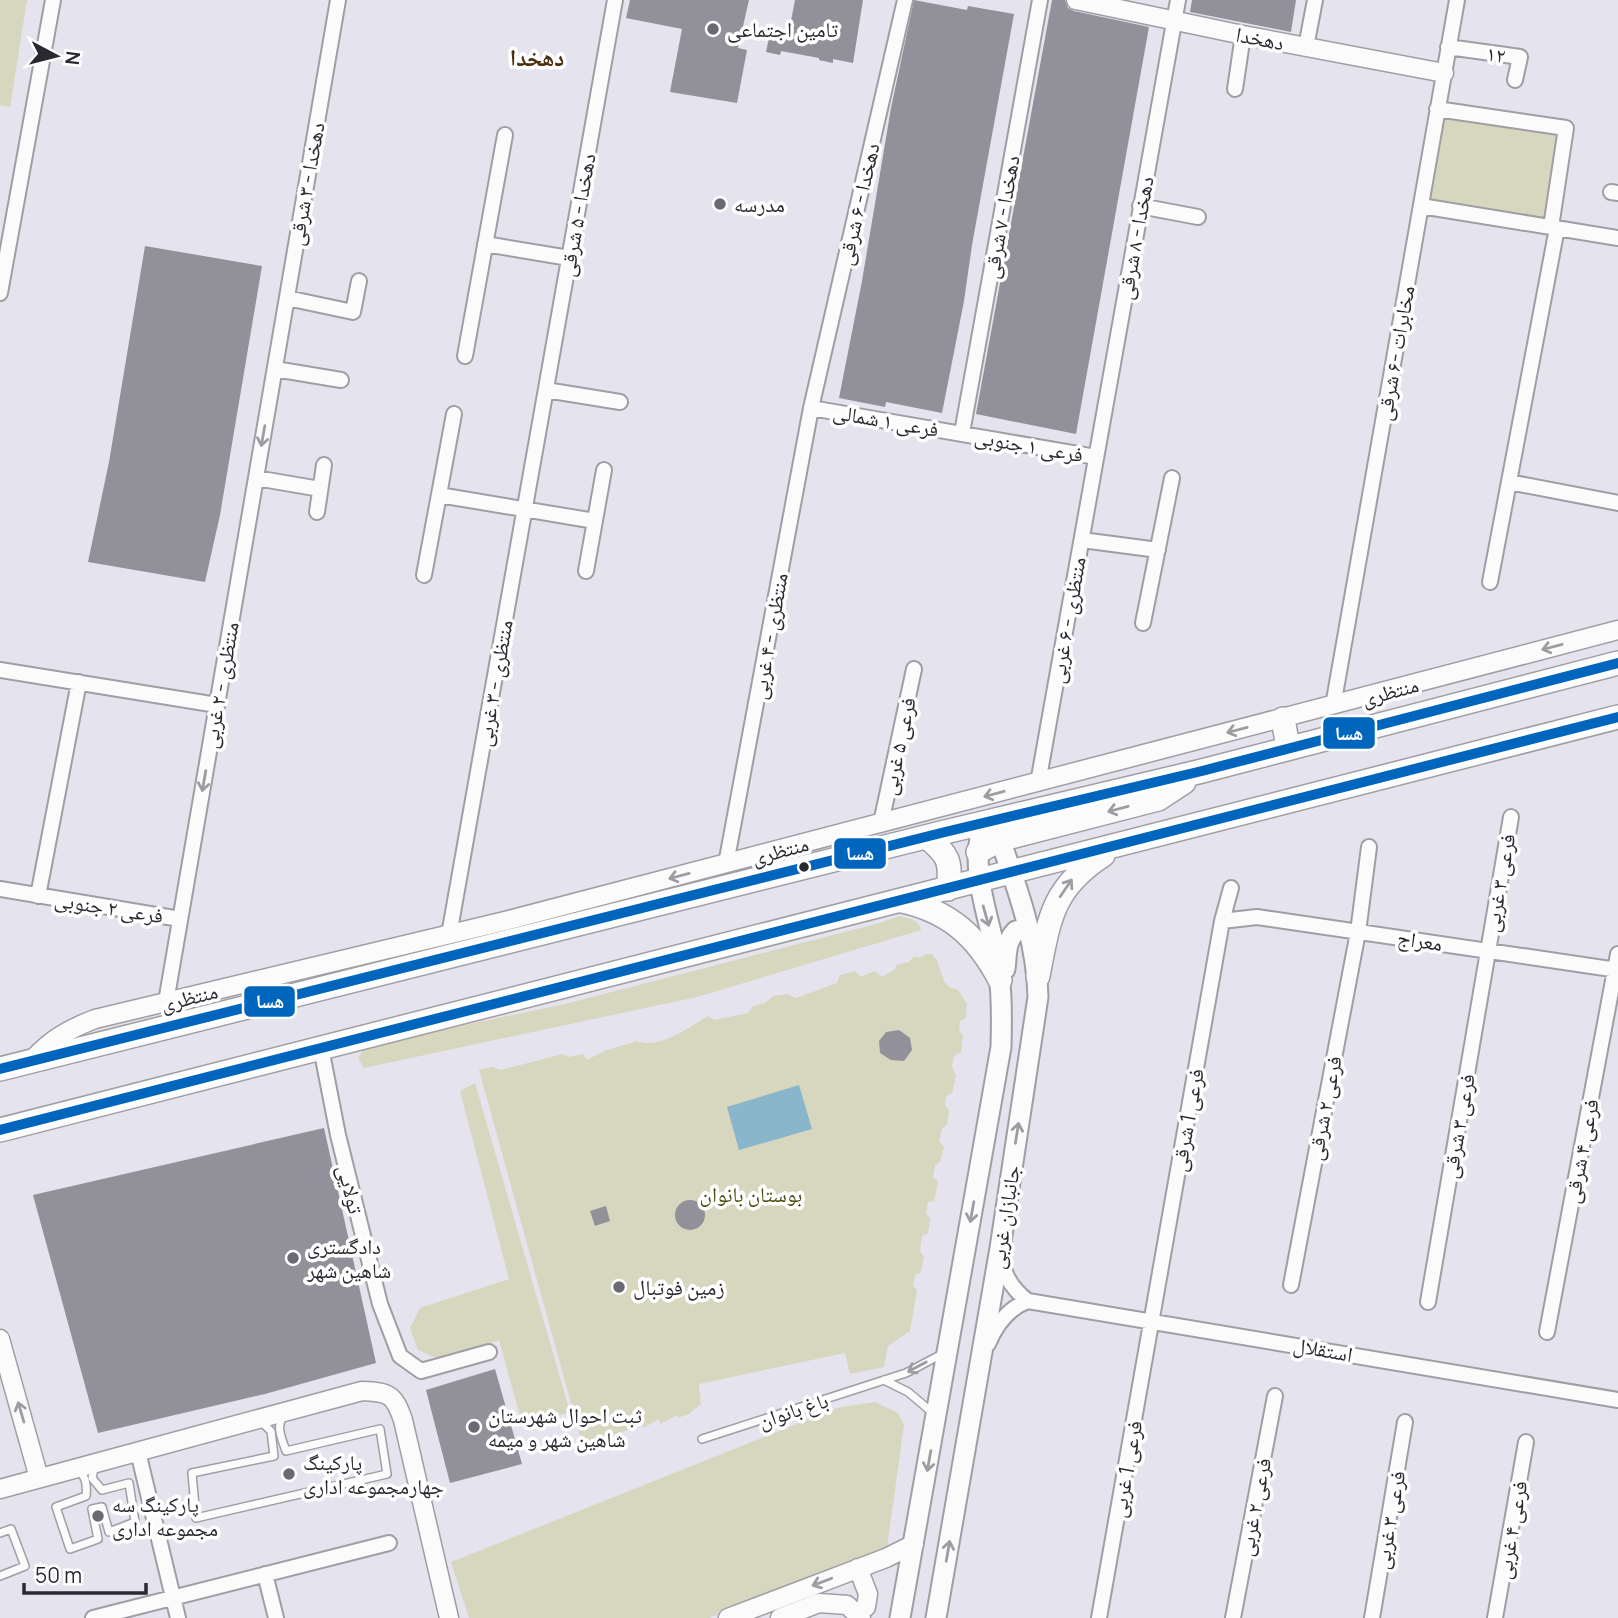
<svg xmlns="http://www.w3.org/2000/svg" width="1618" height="1618" font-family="Manrope,'Noto Naskh Arabic',sans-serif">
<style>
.green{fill:#d6d7be}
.water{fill:#89b6ca}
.building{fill:#929098}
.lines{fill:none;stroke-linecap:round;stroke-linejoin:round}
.service-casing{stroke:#9f9ea5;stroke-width:10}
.minor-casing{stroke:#9f9ea5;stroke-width:18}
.tertiary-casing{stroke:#9f9ea5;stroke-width:21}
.secondary-casing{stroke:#9f9ea5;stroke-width:23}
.primary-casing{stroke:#9f9ea5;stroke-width:26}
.service{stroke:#fbfbfc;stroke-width:7}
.minor{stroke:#fbfbfc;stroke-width:14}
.tertiary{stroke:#fbfbfc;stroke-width:18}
.secondary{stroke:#fbfbfc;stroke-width:19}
.primary{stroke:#fbfbfc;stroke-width:23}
.bus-1-casing{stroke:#fff;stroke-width:16}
.bus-1{stroke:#0065bd;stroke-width:10}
.oneway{stroke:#9d9ca0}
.poi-dot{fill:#6b6a72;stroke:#fff;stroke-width:2.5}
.bus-dot{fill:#2a2930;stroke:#fff;stroke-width:2.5}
.labels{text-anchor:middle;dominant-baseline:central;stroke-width:7;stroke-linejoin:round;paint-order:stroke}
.poi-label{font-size:21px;fill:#2a2930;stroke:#fff;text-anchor:start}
.street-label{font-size:21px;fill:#2a2930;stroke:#fff}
.park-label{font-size:21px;fill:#4a4e0c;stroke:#fff}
.neighbourhood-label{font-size:23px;font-weight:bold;fill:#4a320f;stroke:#fff}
.line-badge{stroke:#fff;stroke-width:2.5}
.badge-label{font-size:19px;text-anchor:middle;font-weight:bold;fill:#fff}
</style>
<rect width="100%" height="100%" fill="#e5e3ee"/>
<path class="green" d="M0 0H27L10 107 0 105Z
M1443 116 1561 133 1546 219 1429 201Z
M899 916C908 918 919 919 921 930L697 997 364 1068 358 1058 365 1046 565 1004 880 923Z
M926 954H932L937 961 944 981 949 987 958 990 967 1004 966 1018 960 1021 959 1030 963 1035 961 1052 954 1056 952 1066 956 1076 952 1093 946 1096 945 1105 949 1110 947 1125 942 1128 939 1141 944 1147 940 1162 935 1165 933 1177 938 1182 934 1201 928 1202 926 1213 930 1219 928 1233 922 1236 920 1251 924 1257 921 1272 915 1275 913 1286 917 1290 910 1331 888 1346 884 1367 850 1374 845 1353 699 1384 701 1404 689 1414 677 1418V1415L660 1424 659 1419 643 1428 642 1423 635 1428 582 1443 479 1070 492 1067 501 1070 562 1054 570 1057 583 1054 587 1060 604 1051 637 1041C659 1050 689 1027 708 1016L714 1020 748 1013 753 1006 765 1003 773 996 787 994 796 998 837 983 840 975 855 971 860 977 875 971 882 977 894 970 897 965 909 962 914 956 920 958Z
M475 1083 570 1412 523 1427 499 1340 439 1359 418 1350 410 1328 420 1308 509 1279 460 1091Z
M875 1402 898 1413 904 1425 887 1548 709 1618H469L451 1562 837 1408Z"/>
<path class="water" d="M799 1085 812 1129 739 1150 727 1107Z"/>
<path class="building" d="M630 0H749L738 48 747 50 737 103 670 92 682 29 626 18Z
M795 0H863L853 63 833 59V63L819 60V58L781 51 780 55 766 52 771 28 789 31Z
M914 0 967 10 968 6 1014 14 972 245 964 301 942 413 886 402 885 407 839 398 862 281 891 108Z
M1052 0H1065L1068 8 1074 11 1149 27 1076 434 976 414Z
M1192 0H1296L1291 32 1190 12Z
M145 246 262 266 220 515 205 582 88 562 109 462Z
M899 1030 910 1038 912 1050 904 1061 891 1060 880 1053 879 1041 886 1032Z
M324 1128 376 1363 265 1394 98 1433 33 1195Z
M675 1215a15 15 0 1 1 30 0a15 15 0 1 1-30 0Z
M606 1206 610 1221 595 1226 590 1211Z
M495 1369 522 1464 450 1483 426 1390Z"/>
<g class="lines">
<defs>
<path id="service" d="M884 1380 908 1392 933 1413
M260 1421 271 1431 274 1456 192 1473 196 1518 387 1474 380 1429 286 1451C282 1439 275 1426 284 1416
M702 1439 906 1373 944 1353
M79 1471C87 1477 87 1487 86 1496L56 1507 70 1549 98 1539 92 1509 102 1507 109 1532 135 1522 129 1483 102 1490 92 1478 95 1464
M0 1533 11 1529 25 1566 0 1576"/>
<path id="minor" d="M1306 47 1315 0
M1448 47 1520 57 1515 80
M1235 89 1243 35
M1437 109 1566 128 1551 227
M1611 192 1618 193
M1140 206 1198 217
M1421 206 1618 238
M485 244 569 258
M0 293 53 0
M287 298 353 312 359 281
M465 356 505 135
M275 369 341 380
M546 390 620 402
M811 408 1096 457
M962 433 1040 0
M256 478 320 489
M1509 482 1618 503
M439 495 595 521
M317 512 324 465
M1082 540 1158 550
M586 571 604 470
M424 575 454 414
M1490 582 1557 228
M1143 623 1172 478
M0 670 217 705
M1333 706 1457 0
M1038 783 1178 0
M881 823 914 669
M726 864 811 408 905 0
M0 889 180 919
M38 896 79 682
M1222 921 1257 917 1618 970
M449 935 615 0
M166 1002 338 0
M321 1048 338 1135 380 1304 400 1356 421 1371 489 1352
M1001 1256C1003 1275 1012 1289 1028 1301L1618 1400
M1291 1285 1358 932 1369 847
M1428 1302 1511 817
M1547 1332 1618 954
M988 1344C996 1325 1008 1308 1028 1301
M138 1452 178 1618
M265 1574 276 1618
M93 1618 389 1543
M1099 1618 1222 921 1231 888
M1233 1618 1275 1396
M1372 1618 1405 1422
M1495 1618 1526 1442"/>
<path id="tertiary" d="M1076 0 1243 35 1444 73
M32 1060C51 1039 69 1029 95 1019L505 921 1618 630
M0 1339 39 1478
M0 1489 362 1391C389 1392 394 1394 403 1420L449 1618
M856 1614 866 1607 868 1594 858 1568
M728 1618 886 1558 914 1544
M780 1618 819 1603 847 1605 861 1618"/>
<path id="secondary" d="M1005 969C1007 954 1005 942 1016 931L1023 930 1031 936
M900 1618 1001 1047C1002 1011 1002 976 993 941 984 901 971 866 983 825
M936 1618 1000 1248 1038 997C1037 947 1021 898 1004 851L999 840 989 828"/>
<path id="primary" d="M1283 719 1288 747
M927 837C948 855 952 861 948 889
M978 852 999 840 1158 799 1184 782
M902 901C949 911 978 937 1000 980
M1038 976C1049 919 1052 888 1103 855
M0 1069 945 832 1202 771 1618 663
M0 1130 1618 717"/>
</defs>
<use href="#service" class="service-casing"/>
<use href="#minor" class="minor-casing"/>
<use href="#tertiary" class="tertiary-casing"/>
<use href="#secondary" class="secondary-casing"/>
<use href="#primary" class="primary-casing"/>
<use href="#service" class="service"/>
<use href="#minor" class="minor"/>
<use href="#tertiary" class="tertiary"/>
<use href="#secondary" class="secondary"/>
<use href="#primary" class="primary"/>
<defs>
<path id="bus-1" d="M0 1069 945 832 1202 771 1618 663
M0 1130 1618 717"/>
</defs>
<use href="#bus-1" class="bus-1-casing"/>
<use href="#bus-1" class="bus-1"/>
</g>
<defs><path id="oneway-shaft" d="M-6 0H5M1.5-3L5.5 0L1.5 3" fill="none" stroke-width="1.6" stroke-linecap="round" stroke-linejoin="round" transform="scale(1.75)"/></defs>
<g class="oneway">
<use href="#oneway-shaft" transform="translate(263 436) rotate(100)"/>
<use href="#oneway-shaft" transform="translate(1552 647) rotate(165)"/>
<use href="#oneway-shaft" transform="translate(1237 730) rotate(165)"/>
<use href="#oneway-shaft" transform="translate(204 781) rotate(100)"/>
<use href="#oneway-shaft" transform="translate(994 794) rotate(165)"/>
<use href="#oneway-shaft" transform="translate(1118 809) rotate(165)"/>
<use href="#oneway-shaft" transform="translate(679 876) rotate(165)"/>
<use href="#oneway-shaft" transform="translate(1066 888) rotate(-56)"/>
<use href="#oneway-shaft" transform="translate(986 916) rotate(74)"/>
<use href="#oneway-shaft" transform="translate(1017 1133) rotate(-81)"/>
<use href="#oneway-shaft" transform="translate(972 1212) rotate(100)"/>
<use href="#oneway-shaft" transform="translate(917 1367) rotate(152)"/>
<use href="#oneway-shaft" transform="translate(21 1412) rotate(-106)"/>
<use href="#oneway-shaft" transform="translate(929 1461) rotate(100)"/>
<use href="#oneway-shaft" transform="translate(948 1551) rotate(-80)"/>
<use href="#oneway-shaft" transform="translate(822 1582) rotate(159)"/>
</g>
<g class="poi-dot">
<circle cx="713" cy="29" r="7"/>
<circle cx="720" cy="204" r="7"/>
<circle cx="293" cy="1258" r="7"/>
<circle cx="619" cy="1287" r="7"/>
<circle cx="474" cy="1427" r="7"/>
<circle cx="289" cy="1474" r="7"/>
<circle cx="98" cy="1516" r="7"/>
</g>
<circle class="bus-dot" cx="804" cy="867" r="6"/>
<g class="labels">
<g class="poi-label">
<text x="727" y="29">تامین اجتماعی</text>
<text x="734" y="204">مدرسه</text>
<text x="307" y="1246">دادگستری<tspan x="307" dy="24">شاهین شهر</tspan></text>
<text x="633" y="1287">زمین فوتبال</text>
<text x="488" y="1415">ثبت احوال شهرستان<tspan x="488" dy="24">شاهین شهر و میمه</tspan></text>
<text x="303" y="1462">پارکینگ<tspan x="303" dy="24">جهارمجموعه اداری</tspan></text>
<text x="112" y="1504">پارکینگ سه<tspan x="112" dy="24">مجموعه اداری</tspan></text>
</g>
<g class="street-label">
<text transform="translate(1260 38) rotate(11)">دهخدا</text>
<text transform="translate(1496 54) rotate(8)">۱۲</text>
<text transform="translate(306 184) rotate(-80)">دهخدا - ۳ شرقی</text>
<text transform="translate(858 204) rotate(-77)">دهخدا - ۶ شرقی</text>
<text transform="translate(577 215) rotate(-80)">دهخدا - ۵ شرقی</text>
<text transform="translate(1001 217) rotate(-80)">دهخدا - ۷ شرقی</text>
<text transform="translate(1135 238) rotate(-80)">دهخدا - ۸ شرقی</text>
<text transform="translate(1395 353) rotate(-80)">مخابرات -۶ شرقی</text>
<text transform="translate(886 420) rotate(10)">فرعی ۱ شمالی</text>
<text transform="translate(1029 445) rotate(10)">فرعی ۱ جنوبی</text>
<text transform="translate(1067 620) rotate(-80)">منتظری - ۶ غربی</text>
<text transform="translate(769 636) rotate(-80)">منتظری - ۴ غربی</text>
<text transform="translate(494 683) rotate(-80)">منتظری - ۳ غربی</text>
<text transform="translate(220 685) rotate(-80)">منتظری - ۲ غربی</text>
<text transform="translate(1390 691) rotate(-15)">منتظری</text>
<text transform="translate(898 746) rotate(-78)">فرعی ۵ غربی</text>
<text transform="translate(780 850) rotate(-15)">منتظری</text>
<text transform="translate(1499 883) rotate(-80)">فرعی ۳ غربی</text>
<text transform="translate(109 907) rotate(9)">فرعی ۲ جنوبی</text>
<text transform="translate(1420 940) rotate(8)">معراج</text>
<text transform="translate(189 997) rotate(-14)">منتظری</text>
<text transform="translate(1324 1108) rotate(-79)">فرعی ۲ شرقی</text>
<text transform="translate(1187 1120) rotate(-80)">فرعی 1 شرقی</text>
<text transform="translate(1458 1126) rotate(-80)">فرعی ۳ شرقی</text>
<text transform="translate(1581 1151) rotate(-79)">فرعی ۴ شرقی</text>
<text transform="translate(351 1189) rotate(76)">تولایی</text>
<text transform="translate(1004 1217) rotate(-81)">جانبازان غربی</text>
<text transform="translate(1323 1349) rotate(10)">استقلال</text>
<text transform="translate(793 1410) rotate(-18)">باغ بانوان</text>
<text transform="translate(1126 1469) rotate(-80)">فرعی 1 غربی</text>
<text transform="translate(1254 1507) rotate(-79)">فرعی ۲ غربی</text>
<text transform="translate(1389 1520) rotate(-80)">فرعی ۳ غربی</text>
<text transform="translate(1511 1530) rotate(-80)">فرعی ۴ غربی</text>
</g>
<g class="park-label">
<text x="751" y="1194">بوستان بانوان</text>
</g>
<g class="neighbourhood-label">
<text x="537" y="57">دهخدا</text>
</g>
</g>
<g class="line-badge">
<rect x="1322" y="716" width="54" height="34" rx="7" fill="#0065bd"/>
<rect x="833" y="837" width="54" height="33" rx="7" fill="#0065bd"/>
<rect x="243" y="985" width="53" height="33" rx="7" fill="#0065bd"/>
</g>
<g class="badge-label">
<text x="1349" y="740">هسا</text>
<text x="860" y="860">هسا</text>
<text x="270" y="1008">هسا</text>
</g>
<g transform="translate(56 56) rotate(97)" stroke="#ffffff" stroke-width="5" paint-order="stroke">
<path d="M0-5L12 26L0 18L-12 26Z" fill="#2a2930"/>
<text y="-10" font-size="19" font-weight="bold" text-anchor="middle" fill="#2a2930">N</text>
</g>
<path d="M24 1583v10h122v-10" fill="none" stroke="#2a2930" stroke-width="3.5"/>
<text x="35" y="1583" font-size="21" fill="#2a2930" stroke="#ffffff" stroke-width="5" paint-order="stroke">50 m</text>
</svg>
